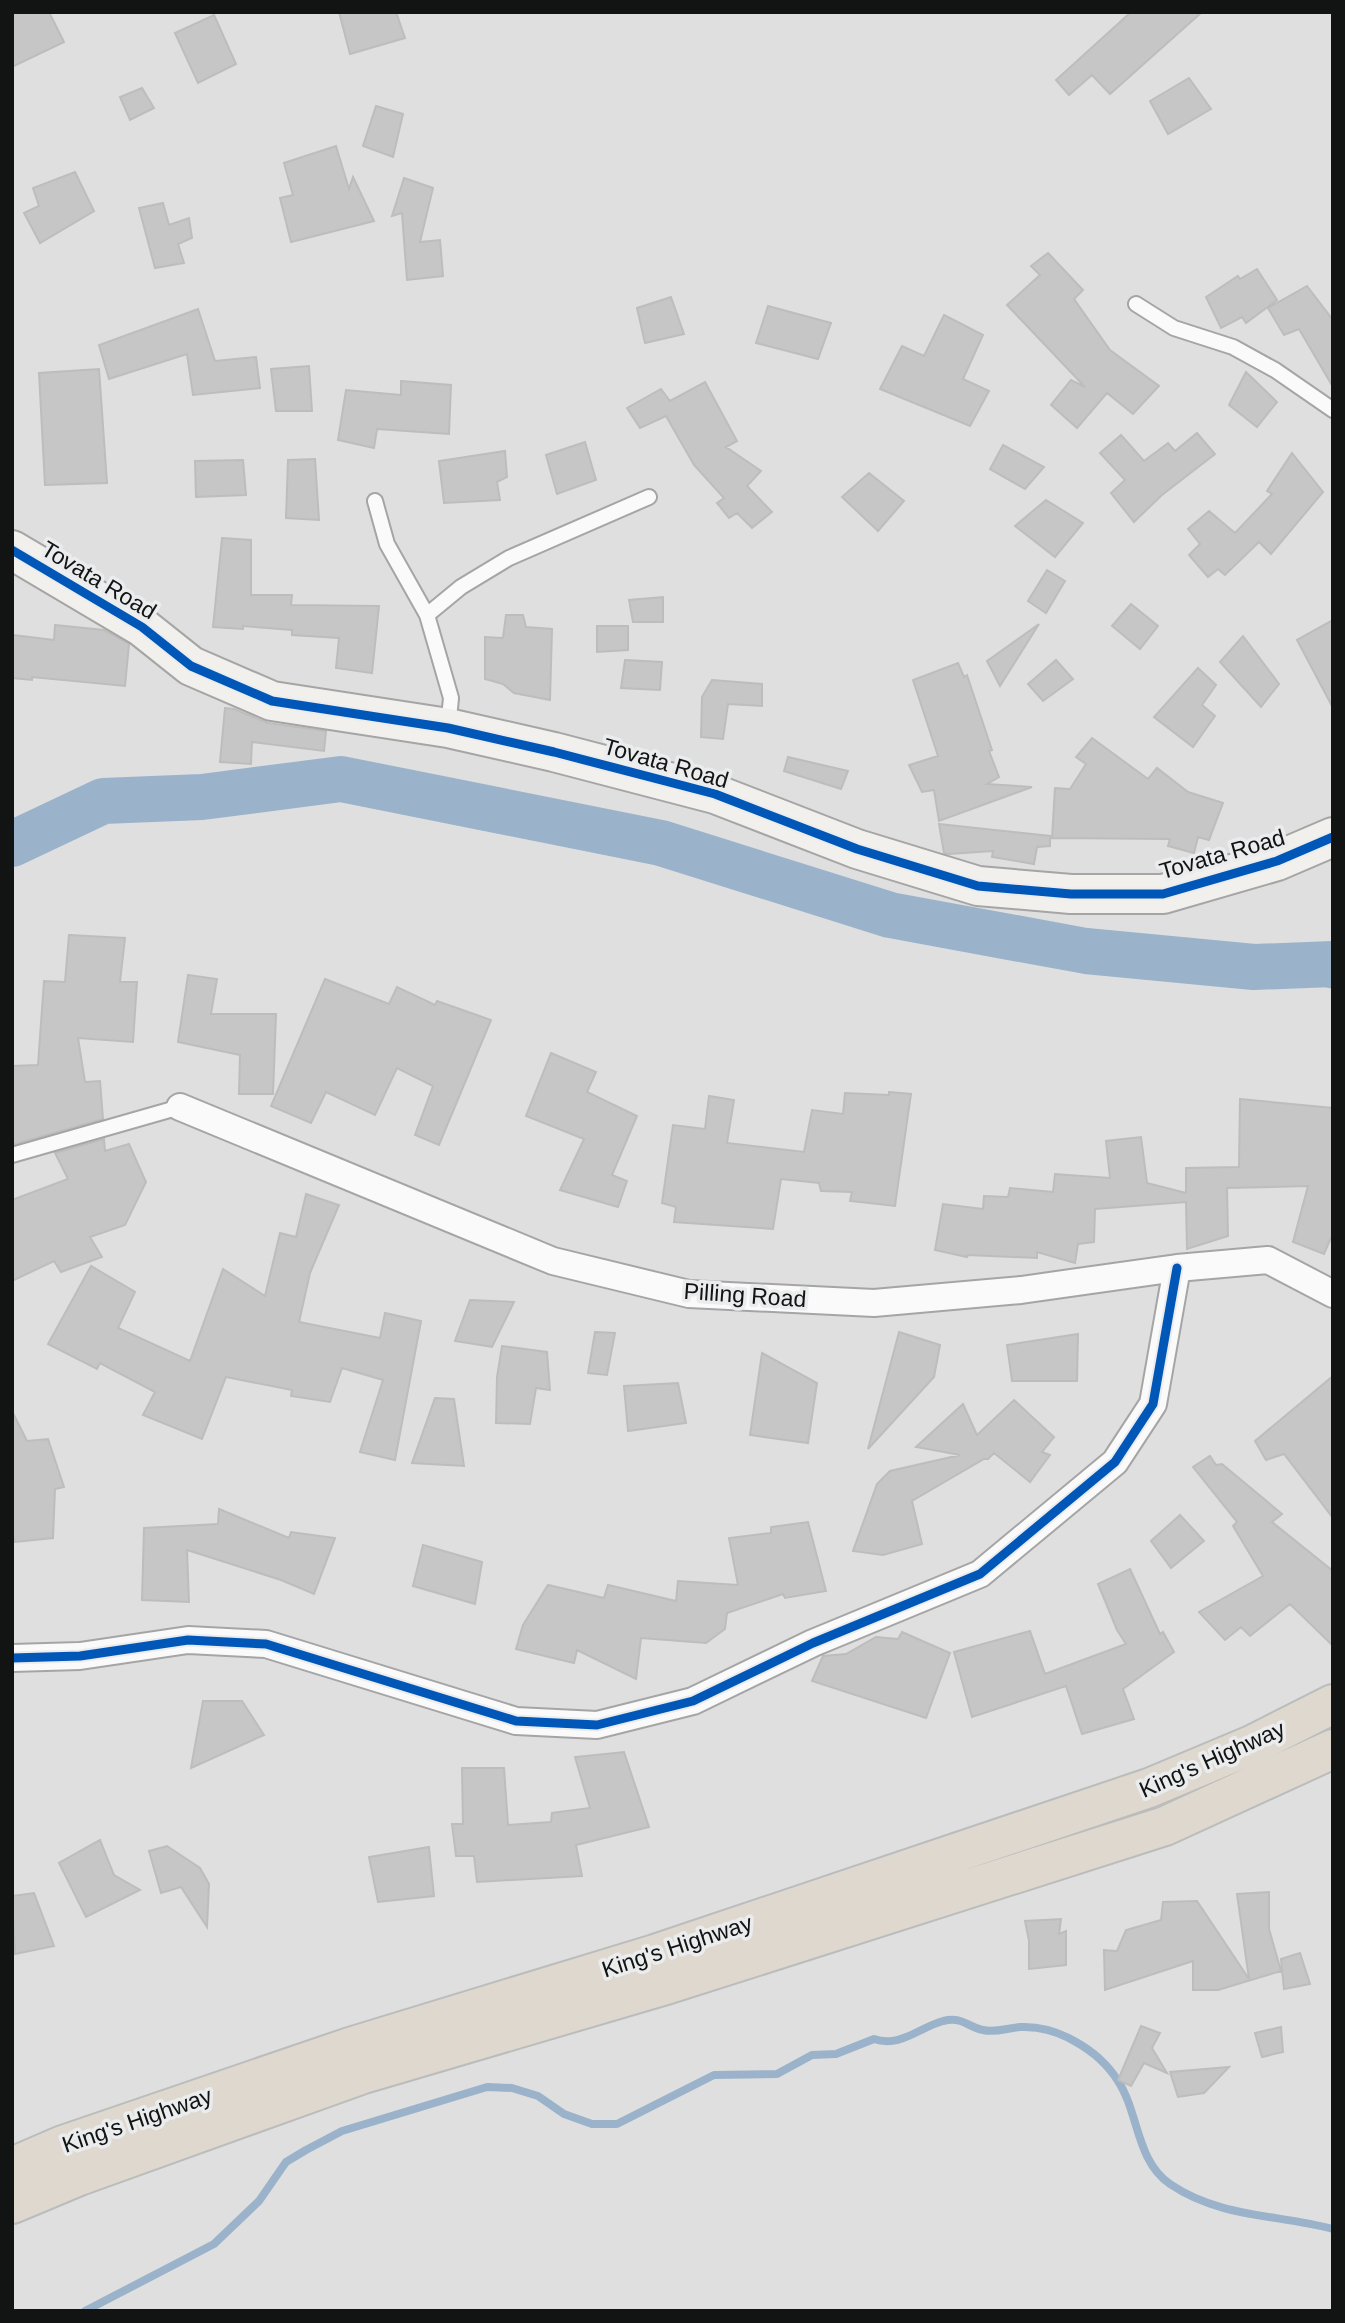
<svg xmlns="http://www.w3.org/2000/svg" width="1345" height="2323" font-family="Helvetica,sans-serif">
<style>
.water{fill:#9ab3ca}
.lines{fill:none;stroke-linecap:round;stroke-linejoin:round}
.stream{stroke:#9ab3ca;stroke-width:8}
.river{stroke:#9ab3ca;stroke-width:46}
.building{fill:#c6c6c6;stroke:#bdbdbd;stroke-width:2}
.lane-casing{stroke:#a5a5a5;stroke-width:18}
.street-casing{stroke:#a5a5a5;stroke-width:30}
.secondary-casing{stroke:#a5a5a5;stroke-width:42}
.highway-casing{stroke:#bbbcbc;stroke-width:42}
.lane{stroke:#fafafa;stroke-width:14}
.street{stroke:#fafafa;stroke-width:26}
.secondary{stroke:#f2f0ed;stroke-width:38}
.highway{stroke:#dfd8ce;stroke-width:38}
.cycleway-casing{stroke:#ebeced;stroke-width:13}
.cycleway{stroke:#0057b8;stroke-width:9}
.labels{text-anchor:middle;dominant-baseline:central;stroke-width:7;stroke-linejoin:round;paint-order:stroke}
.street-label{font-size:23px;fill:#121313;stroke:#ebeced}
</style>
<rect width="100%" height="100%" fill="#dfdfdf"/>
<path class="water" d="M1333 950V989L1266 973Z"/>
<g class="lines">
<path class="stream" d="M85 2311 214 2244 259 2201 286 2162 306 2150 342 2131 487 2087 512 2088 538 2096 564 2114 592 2124H617L714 2075 777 2074 812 2055 836 2054 874 2039C900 2048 918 2028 943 2021 963 2016 967 2027 983 2030 996 2033 1007 2028 1020 2027 1039 2026 1059 2032 1076 2042 1092 2051 1108 2065 1118 2081 1139 2113 1136 2161 1170 2184 1220 2218 1277 2214 1333 2229"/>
<path class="river" d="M12 844 103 801 202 797 341 779 661 843 890 915 1086 951 1254 967 1333 964"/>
</g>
<path class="building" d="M12 12H49L64 42 12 67Z
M339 12H396L405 38 350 54Z
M1131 12H1202L1110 94 1092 75 1069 95 1056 80Z
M214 15 236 64 198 83 175 33Z
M1189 78 1211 109 1168 134 1150 101Z
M142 88 154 108 130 120 120 97Z
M376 106 403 114 393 157 363 146Z
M336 146 349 189 353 177 374 221 291 242 280 198 293 195 284 163Z
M75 172 94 211 40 243 24 213 39 206 33 188Z
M404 178 433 188 420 242 440 240 443 276 407 280 402 213 392 216Z
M163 203 169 225 189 218 192 238 178 244 184 263 155 268 139 208Z
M1048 253 1083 290 1074 299 1110 350 1159 386 1133 414 1107 393 1077 428 1051 405 1071 380 1085 387 1007 305 1040 275 1031 266Z
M1257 269 1277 300 1246 323 1242 317 1221 328 1206 297 1238 276 1240 279Z
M1307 286 1333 320V387L1299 329 1284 335 1268 308Z
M671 297 684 334 645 343 637 308Z
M768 306 831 323 818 359 756 343Z
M198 309 215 361 256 357 260 388 193 395 187 354 109 379 99 345Z
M944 315 983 335 963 379 989 391 970 426 880 389 902 346 924 356Z
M309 366 312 411H276L271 369Z
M99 369 107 483 45 485 39 373Z
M1246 372 1277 402 1257 427 1229 405Z
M401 381 451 385 449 434 377 429 374 448 338 440 346 390 401 395Z
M705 382 737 441 726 447 761 471 747 486 772 512 752 528 737 513 729 518 717 503 724 498 694 465 666 416 640 428 627 408 661 389 670 401Z
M1197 433 1215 454 1162 495 1134 522 1111 493 1125 480 1100 453 1121 435 1144 461 1168 443 1175 451Z
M585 442 596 480 557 494 546 455Z
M1003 445 1044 467 1025 489 990 469Z
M505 451 507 477 497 482 500 500 444 503 439 461Z
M1292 453 1323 492 1271 554 1259 542 1225 575 1218 569 1208 577 1189 555 1200 544 1188 529 1209 511 1235 533 1272 494 1267 491Z
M315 459 319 520 286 518 288 460Z
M243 460 246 495 196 497 195 461Z
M869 473 904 501 878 531 842 497Z
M1046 500 1083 523 1055 557 1015 526Z
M222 538 251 540V595H292L291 605 379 606 372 673 336 668 339 638 292 635V630L243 626V629L213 627Z
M1047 570 1065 581 1046 613 1028 601Z
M663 597V622H633L629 600Z
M1131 604 1158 626 1140 649 1112 626Z
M506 615H523L526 627 552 629 550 700 514 693 503 684 485 679V637L503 638Z
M1333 620V708L1297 640Z
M1039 624 1000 686 987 661Z
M55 625 104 630 129 644 125 686 32 677V680L12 678V635L54 640Z
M597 626H628V650L597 652Z
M1243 636 1279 684 1261 707 1220 662Z
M625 660 662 662 660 690 621 688Z
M1056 660 1073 679 1043 701 1028 684Z
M958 663 964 677 967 675 992 750 989 751 999 777 987 784 1032 787 939 821 934 790 922 792 909 765 938 756 913 680Z
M1198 668 1216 685 1202 705 1215 716 1193 747 1154 717Z
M712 680 762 684V706L728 704 723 739 701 737 702 697Z
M225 708 234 709 268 723 326 731 324 751 252 742 251 764 220 762Z
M1092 738 1148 779 1157 768 1188 792 1223 803 1209 840 1198 837 1194 853 1168 846 1170 839 1052 838 1055 788 1070 789 1086 764 1076 757Z
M788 757 848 771 841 789 784 771Z
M939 824 1050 836V846L1037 847 1034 864 992 857 993 851 949 854 944 853Z
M69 935 125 938 120 982H137L133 1042 78 1038 85 1082 100 1081 103 1119 12 1145V1066L38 1065 44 981 65 982Z
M188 975 217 979 211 1014H276L273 1094H239L240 1055 178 1042Z
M325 979 389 1004 397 987 435 1005 437 1001 491 1020 439 1145 415 1135 433 1086 397 1068 375 1115 326 1092 311 1123 271 1106Z
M551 1053 596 1072 587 1092 637 1116 612 1175 627 1181 618 1207 560 1190 584 1139 526 1116Z
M889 1092 911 1094 895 1206 850 1201 852 1192 821 1191 819 1183 781 1179 773 1229 674 1222 676 1207 662 1203 673 1125 705 1129 709 1096 734 1100 727 1143 804 1152 812 1110 843 1114 845 1093 889 1095Z
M1240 1099 1333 1108V1233L1324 1254 1293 1242 1308 1186 1227 1188 1228 1236 1187 1249 1186 1202 1095 1209 1094 1242 1078 1244 1075 1263 1037 1252V1258L968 1255 967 1257 935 1250 943 1204 983 1209 984 1196 1008 1197 1010 1188 1053 1192 1055 1174 1110 1178 1106 1141 1141 1137 1147 1183 1186 1193V1168L1239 1167Z
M104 1139 105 1151 129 1144 146 1182 125 1225 90 1237 102 1257 61 1272 54 1261 12 1281V1200L68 1179 55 1153Z
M306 1194 339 1205 310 1273 299 1322 380 1338 385 1313 421 1321 395 1460 360 1452 383 1380 342 1368 330 1402 291 1396 292 1390 226 1377 202 1439 143 1415 155 1392 100 1363 97 1369 48 1344 91 1266 135 1292 118 1328 190 1361 223 1269 265 1296 280 1233 296 1237Z
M470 1300 514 1302 492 1347 455 1341Z
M595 1332 615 1333 607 1375 588 1373Z
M899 1332 940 1345 934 1377 868 1449Z
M1078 1334 1077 1381H1012L1007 1345Z
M502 1346 547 1352 550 1390 536 1388 530 1424 496 1423 497 1377Z
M762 1353 817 1383 808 1443 750 1435Z
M1333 1376V1518L1284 1454 1266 1460 1255 1441Z
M678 1383 686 1423 628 1431 624 1386Z
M435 1398 454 1399 464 1466 412 1463Z
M1014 1400 1054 1437 1042 1452 1050 1455 1030 1482 994 1453 988 1459H984L912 1501 922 1544 883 1555 853 1551 877 1484 890 1471 960 1455 916 1447 963 1404 977 1435Z
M12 1411 27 1441 48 1439 64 1487 55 1489 53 1538 15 1542 12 1532Z
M1210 1456 1216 1465 1222 1464 1282 1514 1272 1522 1333 1571V1646L1290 1604 1250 1636 1241 1627 1225 1640 1199 1612 1263 1576 1233 1526 1237 1522 1193 1467Z
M219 1509 289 1538 291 1532 335 1538 314 1594 281 1580 187 1550 189 1602 142 1600 144 1528 218 1524Z
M1180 1515 1204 1541 1171 1568 1151 1541Z
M808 1522 826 1591 785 1598 783 1594 727 1613 725 1629 706 1643 641 1638 636 1679 577 1650 574 1663 516 1649 523 1625 548 1585 604 1598 608 1585 676 1601 678 1581 738 1585 729 1538 771 1533V1527Z
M423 1545 482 1562 475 1604 413 1586Z
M1130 1569 1160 1634 1163 1632 1174 1652 1123 1689 1134 1719 1082 1734 1066 1686 972 1717 954 1652 1030 1631 1045 1674 1126 1644 1117 1630 1098 1584Z
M902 1632 950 1653 926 1718 812 1681 823 1656 846 1654 876 1637 898 1639Z
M203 1701H242L264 1735 191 1768Z
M624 1752 649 1827 576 1845 582 1876 477 1882 474 1856H456L452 1824H463L462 1768H504L508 1825 551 1822 552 1813 590 1808 575 1757Z
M100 1840 114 1875 140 1890 86 1917 59 1863Z
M167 1846 200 1868 209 1884 207 1927 181 1887 161 1893 149 1851Z
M429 1847 434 1896 378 1902 369 1857Z
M1269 1892V1929L1281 1971 1218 1990H1193V1961L1105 1990 1104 1950 1117 1951 1126 1930 1161 1920 1163 1902 1197 1901 1249 1979 1237 1894Z
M34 1893 54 1946 15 1954 12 1896Z
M1061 1919 1059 1934 1066 1931V1965L1029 1969V1941L1025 1921Z
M1300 1953 1310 1984 1284 1989 1281 1959Z
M1141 2026 1160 2033 1152 2048 1167 2073 1144 2063 1131 2086 1118 2080Z
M1281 2027 1283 2052 1262 2057 1255 2033Z
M1229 2067 1204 2093 1178 2097 1170 2072Z"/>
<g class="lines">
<defs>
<path id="lane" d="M1136 304 1174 328 1233 347 1275 370 1333 410
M375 501 387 544 427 615
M448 728 451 698 427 615 461 587 509 558 649 497
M12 1155 180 1107"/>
<path id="street" d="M180 1107 553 1261 689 1294 874 1303 1021 1290 1177 1268 1268 1260 1333 1294
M12 1658 80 1656 188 1640 266 1644 516 1721 597 1725 693 1701 813 1643 980 1574 1115 1462 1153 1404 1177 1268"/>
<path id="secondary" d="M12 550 142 627 191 666 272 701 448 728 554 752 715 794 857 849 978 886 1071 894H1163L1277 861 1333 837"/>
<path id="highway" d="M12 2167 63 2145 350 2047 655 1954 1149 1788 1254 1744 1333 1704
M12 2204 79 2176 363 2074 669 1984 1165 1826 1333 1749"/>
</defs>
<use href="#lane" class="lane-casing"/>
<use href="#street" class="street-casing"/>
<use href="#secondary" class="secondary-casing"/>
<use href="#highway" class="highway-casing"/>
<use href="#lane" class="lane"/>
<use href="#street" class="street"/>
<use href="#secondary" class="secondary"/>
<use href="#highway" class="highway"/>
<defs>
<path id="cycleway" d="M12 550 142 627 191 666 272 701 448 728 554 752 715 794 857 849 978 886 1071 894H1163L1277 861 1333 837
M12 1658 80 1656 188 1640 266 1644 516 1721 597 1725 693 1701 813 1643 980 1574 1115 1462 1153 1404 1177 1268"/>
</defs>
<use href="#cycleway" class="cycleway-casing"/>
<use href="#cycleway" class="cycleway"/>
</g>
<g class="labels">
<g class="street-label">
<text transform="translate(99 580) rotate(31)">Tovata Road</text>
<text transform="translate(666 763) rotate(16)">Tovata Road</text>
<text transform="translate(1222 854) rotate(-16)">Tovata Road</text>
<text transform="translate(745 1295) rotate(4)">Pilling Road</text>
<text transform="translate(1212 1759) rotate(-24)">King's Highway</text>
<text transform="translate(677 1946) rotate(-18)">King's Highway</text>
<text transform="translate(137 2120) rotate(-19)">King's Highway</text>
</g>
</g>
<rect width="1345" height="2323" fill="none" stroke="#121313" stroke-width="28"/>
</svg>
